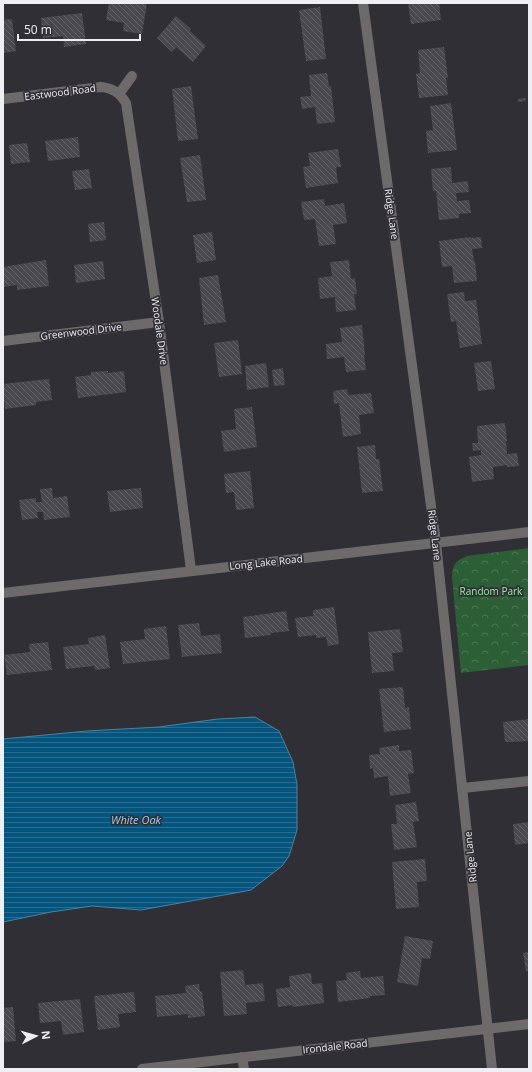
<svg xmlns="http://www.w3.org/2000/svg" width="532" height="1072" font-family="'Open Sans',sans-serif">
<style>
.forest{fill:url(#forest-crowns)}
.water{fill:url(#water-rules);stroke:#4a82a1}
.building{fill:url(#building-back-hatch)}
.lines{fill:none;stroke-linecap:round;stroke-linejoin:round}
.minor{stroke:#6f6a6a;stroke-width:10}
.labels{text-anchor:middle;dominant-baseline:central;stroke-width:3.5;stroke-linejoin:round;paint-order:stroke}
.street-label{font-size:10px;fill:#efeef2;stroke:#312f36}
.park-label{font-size:10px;fill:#98eaa4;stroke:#312f36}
.water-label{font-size:11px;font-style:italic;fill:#9bcff5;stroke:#312f36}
</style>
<defs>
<pattern id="forest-crowns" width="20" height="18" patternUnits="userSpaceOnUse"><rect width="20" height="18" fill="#2d5f36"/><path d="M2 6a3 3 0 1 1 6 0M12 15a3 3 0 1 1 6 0" fill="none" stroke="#4c7654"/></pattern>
<pattern id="water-rules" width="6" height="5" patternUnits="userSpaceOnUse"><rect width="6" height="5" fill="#04547e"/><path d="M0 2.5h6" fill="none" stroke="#296d91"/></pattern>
<pattern id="building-back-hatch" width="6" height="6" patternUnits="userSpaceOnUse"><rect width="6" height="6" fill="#49484f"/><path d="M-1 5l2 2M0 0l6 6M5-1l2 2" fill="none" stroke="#646369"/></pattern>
</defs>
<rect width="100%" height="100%" fill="#312f36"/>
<path class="forest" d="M529 548V665L461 673 452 577C453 563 456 561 467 556Z"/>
<path class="water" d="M255 717 279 731 293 762 297 785V830L289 856 282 866 251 890 235 893 141 910 92 906 51 912 3 922V739L87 731 159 727 218 719Z"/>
<path class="building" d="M109 3 127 4V3H147L142 34 123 31 124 23 106 20Z
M408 3H439L441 20 411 24Z
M320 7 326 59 306 61 299 10Z
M82 13 86 44 64 47 63 36 43 38 41 18Z
M176 16 191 29 190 31 206 46 193 62 176 47 172 52 157 38Z
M12 19 16 51 3 53V20Z
M444 47 448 78H446L448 95 419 98 416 74 420 73 418 50Z
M327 73 329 87 331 86 335 122 317 124 315 107 302 109 300 97 311 96 309 75Z
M191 86 198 139 178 141 172 89Z
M525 98 526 101 518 102V99Z
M451 103 457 150 428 153 426 131 433 130 430 106Z
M78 137 80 157 48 161 45 141Z
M27 143 30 162 11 164 9 145Z
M338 149 341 167H336L338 183 306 188 303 167 310 166 308 153Z
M200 155 206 200 187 202 180 158Z
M451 167 452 183 468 181 469 192 456 193 457 201 469 200 471 213 459 214V218L439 220 436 191H433L431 169Z
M89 169 92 188 75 190 72 171Z
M324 199 325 206 344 203 347 223 333 225 336 244 319 246 315 219 304 220 301 202Z
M104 222 106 240 90 242 88 224Z
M212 232 216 260 197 263 193 235Z
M471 237V238L481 237 482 248 472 249 474 261H475L477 281 454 283 452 266 442 267 439 241Z
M46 260 49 286 17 290V285L3 287V267Z
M349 260 351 279 355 278 357 294H354L356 310 336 312 335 297 320 299 318 278 332 276 330 262Z
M103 261 105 279 76 283 74 265Z
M218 275 226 322 204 325 199 278Z
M464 292 465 301 476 300 482 344 460 348 456 321 451 322 447 294Z
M362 325 365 355H364L366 370 346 372 344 357 327 359 326 344 342 342 340 328Z
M238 340 242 374 219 377 214 343Z
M491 361 495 389 478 391 474 363Z
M266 363 269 387 247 390 245 366Z
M283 368 285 385 274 386 272 370Z
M108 371V373L124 371 126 392 78 398 75 377 91 375V372Z
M49 379 52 400 36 402V405L5 409 3 384Z
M347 389 348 395 371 393 374 413 359 415 361 434 343 437 339 403 334 404 333 391Z
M252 407 257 447 224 452 221 431 236 429 234 409Z
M505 423 507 441H506L507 454 517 453 519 466 507 467V465L493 467 494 479 472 482 469 457 481 455V450L473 451 472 443H478L477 426Z
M375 445 376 459H379L383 491 362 493 357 447Z
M250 471 254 508 236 510 234 492 226 493 224 474Z
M52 488 53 498 67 496 70 517 44 520 43 512H37L38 518 22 520 19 500 36 498V502H42L40 489Z
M141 488 143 508 110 512 107 491Z
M334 607 339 644 328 646 326 637 316 638V635L298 637 295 618 313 616V610Z
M286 611 289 631 271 633V635L245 638 243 617Z
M199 623 201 636 220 634 222 653 182 657 178 625Z
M166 626 170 659 123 664 120 642 145 639 144 629Z
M400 629 403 652 392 653 394 671 372 673 368 632Z
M105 635 110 668 95 670 94 666 66 669 63 647 89 644 88 638Z
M48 642 52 670 7 675 4 655 30 652 29 644Z
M403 687 405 708 409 707 411 729 384 732 379 689Z
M529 719V741L505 742 503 722Z
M399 745V751L411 750 414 773 408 774 411 793 390 796 388 776 374 778 373 768 370 769 369 755 380 754 379 748Z
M416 802 419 821 413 822 417 847 394 850 391 824H397L395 805Z
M529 822V843L515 845 513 824Z
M425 859 427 881 417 882 419 907 396 909 392 862Z
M405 936 433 941 430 959 422 958 418 986 397 982Z
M529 952V971H526L523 953Z
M243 970 245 985 263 983 265 1001 246 1003 247 1014 224 1016 220 972Z
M360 971 361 978 383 976 385 995 370 996V998L338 1002 336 981 347 980 346 973Z
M311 973 312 984 322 983 324 1003 293 1007 292 1005 278 1007 276 989 290 987 289 976Z
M199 984 200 992 202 991 205 1016 188 1018V1014L157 1017 155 996 186 993 185 986Z
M134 992 136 1012 118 1014 120 1027 98 1030 94 996Z
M80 999 84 1032 63 1035 61 1021 40 1023 38 1003Z
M13 1007 16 1041 3 1042V1008Z"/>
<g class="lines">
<path class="minor" d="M363 3 436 543 492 1069
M119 94 132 76
M3 99 101 87C113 88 120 93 126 103L159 322 191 570
M3 341 159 322
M3 593 529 532
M463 788 529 781
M242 1057 244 1069
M142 1069 529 1024"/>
</g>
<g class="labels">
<g class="street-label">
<text transform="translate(60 92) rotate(-7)">Eastwood Road</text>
<text transform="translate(392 214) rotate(82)">Ridge Lane</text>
<text transform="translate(81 331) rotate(-7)">Greenwood Drive</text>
<text transform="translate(160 331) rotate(82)">Woodale Drive</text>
<text transform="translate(435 535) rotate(83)">Ridge Lane</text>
<text transform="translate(266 562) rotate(-6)">Long Lake Road</text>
<text transform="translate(470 857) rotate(-96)">Ridge Lane</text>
<text transform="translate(335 1046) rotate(-6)">Irondale Road</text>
</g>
<g class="park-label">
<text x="491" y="591">Random Park</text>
</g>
<g class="water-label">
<text x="136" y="819">White Oak</text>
</g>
</g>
<rect width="532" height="1072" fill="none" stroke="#efeef2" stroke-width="8"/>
<g transform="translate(36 1036) rotate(84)" stroke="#312f36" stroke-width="3" paint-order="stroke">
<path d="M0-3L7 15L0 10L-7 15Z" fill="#efeef2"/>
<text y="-6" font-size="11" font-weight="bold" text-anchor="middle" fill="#efeef2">N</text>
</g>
<path d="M18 34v6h122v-6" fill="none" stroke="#efeef2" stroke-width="2"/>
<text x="24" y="34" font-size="12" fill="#efeef2" stroke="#312f36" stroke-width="3" paint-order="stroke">50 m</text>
</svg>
